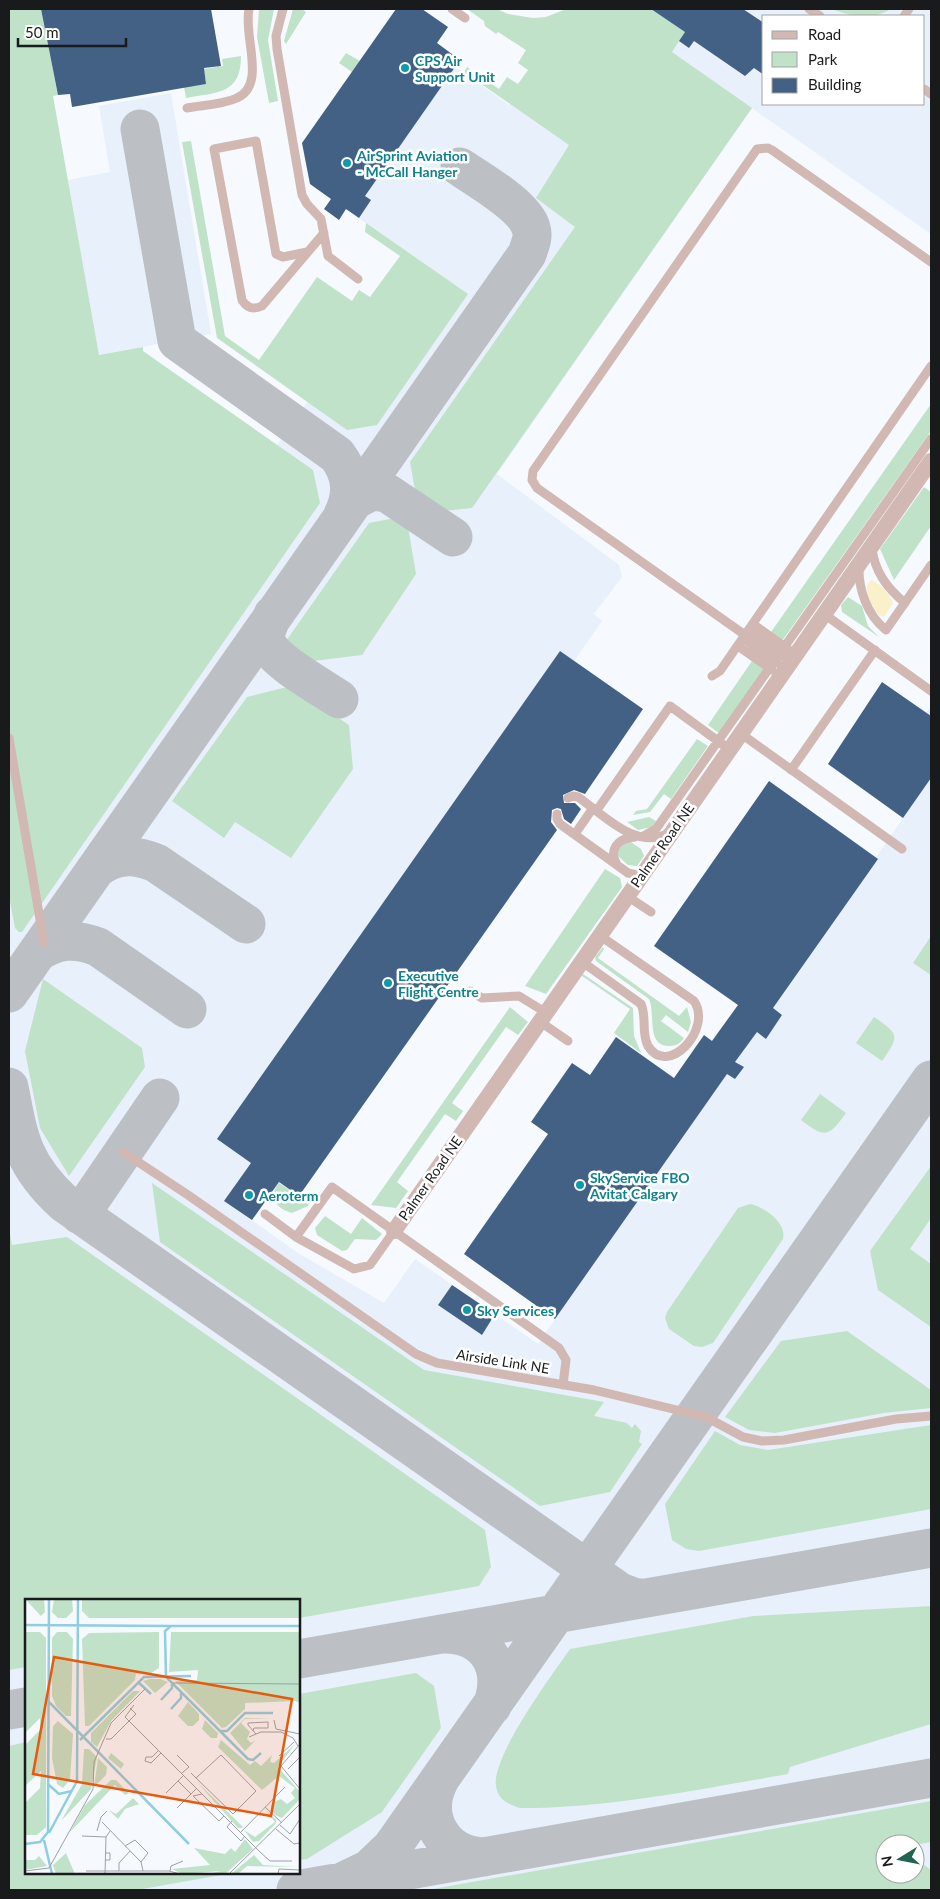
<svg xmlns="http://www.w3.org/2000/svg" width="940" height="1899" font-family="Lato,sans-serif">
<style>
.built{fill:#e7f0fb;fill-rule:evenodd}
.green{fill:#c0e2c9}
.sand{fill:#faf0ca}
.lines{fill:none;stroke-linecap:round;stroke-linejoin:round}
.taxiway{stroke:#bcc0c4;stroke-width:39}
.building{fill:#436185}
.lane{stroke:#d1b8b3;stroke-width:9}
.street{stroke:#d1b8b3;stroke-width:16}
.culture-dot{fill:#0f9aa8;stroke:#fff;stroke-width:2}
.labels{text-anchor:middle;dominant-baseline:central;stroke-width:5;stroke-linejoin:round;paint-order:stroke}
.culture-label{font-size:14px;font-weight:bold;fill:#0d838f;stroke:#fff;text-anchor:start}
.street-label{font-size:14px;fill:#181a1b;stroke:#fff}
.inset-river{fill:none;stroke:#90cde0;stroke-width:2.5}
.inset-road{fill:none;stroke:#9da0a4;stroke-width:1}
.view{fill:#e8590c;fill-opacity:0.15;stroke:#e8590c;stroke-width:2.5}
.inset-edge{fill:none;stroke:#181a1b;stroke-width:2.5}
</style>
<rect width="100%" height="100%" fill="#f6faff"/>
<path class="built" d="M396 9H422L448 27 437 43 460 60 456 67 509 105 578 9H931V234L752 108 497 474 619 565 622 577 594 614 602 621 574 661 560 651 218 1139 279 1183 252 1220 298 1253 384 1303 415 1259 538 1344 555 1319 476 1236 595 1068 685 1132 727 1074 735 1079 743 1067 735 1062 757 1032 766 1039 782 1015 748 990 738 1005 654 946 769 781 876 857 903 818 828 764 882 682 926 713 931 706V1890H9V659L33 796 410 254 310 184 302 143ZM764 16H924V104H764ZM26 1600H299V1873H26ZM885 1844H915V1874H885Z
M171 93 211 334 99 355 68 180 110 172 99 106Z"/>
<path class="green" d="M9 9H41L58 95 53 96 99 355 143 347V351L313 470 320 503 22 932H19L15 928 9 896Z
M259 9H274L268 40 278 101 269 103 257 37Z
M293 9H302L306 12 286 44 284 41Z
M467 9H497L508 14 533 18 546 17 566 9H651L685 32 672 52 752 108 472 508 443 511 415 490 410 462 575 227 536 198 569 145 464 72 467 67 499 89 507 77 518 84 528 70 518 63 526 50 498 32 496 34 485 26 484 21Z
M832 9H891C872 20 852 17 832 9Z
M346 53 360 61 352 72 339 63Z
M241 56C241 95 217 92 186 98L184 87 206 84 204 69 223 66 222 59Z
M191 141 225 336 259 360 317 277 352 301 359 290 370 297 400 256 365 232 366 223 468 294 377 425 347 430 217 338 182 142Z
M931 404V431L782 641 771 632Z
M924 487 931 492V526L894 580 880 549Z
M395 518 408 527 416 574 362 655 313 661 286 641 369 523Z
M848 597 862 606 868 626 879 637 842 612 841 605Z
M752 661 764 669 720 734 708 725Z
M291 686 349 725 353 769 291 858 235 822 224 838 172 801 247 697Z
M697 739 708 746 671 799 664 794 650 812 633 815 636 811 647 809Z
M649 817 656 821 652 827 638 830 627 822Z
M625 842H631L641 849 644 856 637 866 628 865 618 856V850Z
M605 869 620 878 622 887 546 994 525 986Z
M931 936V975L913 963Z
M603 947 604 949 598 958 679 1016 687 1007 691 1022 688 1032 666 1015 661 1021 684 1038C681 1043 676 1046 670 1046 645 1047 656 1013 649 999L596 961 595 957Z
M583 974 633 1008 634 1036 641 1053 614 1033 630 1009 582 976Z
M43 979 142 1048 145 1067 69 1176 40 1128 25 1051Z
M510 1007 528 1022 518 1035 506 1027 452 1103 463 1111 456 1121 445 1114 397 1182 408 1191 396 1208 371 1205Z
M874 1017C899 1034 900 1036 882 1061L856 1043Z
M820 1094 846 1113C828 1138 825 1138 801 1120Z
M931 1166V1218L910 1249 931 1264V1327L878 1290 870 1251Z
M152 1183 424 1370 604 1402 594 1416 627 1423 632 1428 635 1424 641 1431 639 1442 642 1444 610 1492 540 1506 160 1242Z
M279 1183 309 1203 308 1206 292 1213C276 1209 268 1197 279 1183Z
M750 1204C765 1207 787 1223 783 1239L713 1343 702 1347 694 1346 669 1329 665 1318 667 1312 738 1208Z
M325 1216 351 1234 362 1218 382 1234 376 1240 355 1239 347 1250 342 1251 317 1235 315 1228Z
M9 1227 12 1245 67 1237 485 1530 491 1567 479 1586 299 1618V1600H26V1667L9 1670Z
M847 1331 931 1390V1408L884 1413 775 1433 749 1430 725 1417 781 1341Z
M931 1425V1509L699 1551 686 1549 672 1540 665 1504 715 1431 740 1445 768 1450Z
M931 1606V1724L790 1767 788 1774C699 1789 610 1808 520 1808 508 1804 498 1800 496 1786 491 1757 552 1675 570 1649L753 1616Z
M416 1673 434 1686 441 1728 382 1812 307 1859 299 1860V1694Z
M26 1742V1873H232L137 1890H9V1746Z
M931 1801V1842L915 1845 885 1844V1874H915V1858L931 1870V1890H427Z"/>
<path class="sand" d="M871 580C879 582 890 595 893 603L884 617 879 615C872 606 861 589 871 580Z"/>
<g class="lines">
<path class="taxiway" d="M140 129 177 341 337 455C352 475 353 494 343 515
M353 501 372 491 387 493 453 537
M273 615C269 624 264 632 266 641 270 659 323 688 339 699
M96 869C115 854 134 854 156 863L246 924
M37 953C57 939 75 938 98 947L187 1009
M9 993 527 254C530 245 534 237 531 228 525 206 479 180 460 167
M9 1087C19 1140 23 1165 64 1203L620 1592 636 1598H646
M80 1215 160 1098
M441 1634C485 1632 507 1666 492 1706
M299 1659 931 1548
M9 1710 26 1707
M439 1781C421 1817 443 1856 484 1857
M342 1882 369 1869 392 1847 931 1080
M296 1890 931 1778"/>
</g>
<path class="building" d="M41 9H211L221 66 204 68 206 84 72 107 70 94 58 95Z
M396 9H422L448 27 437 43 460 60 365 196 371 200 359 218 346 209 339 220 324 209 331 199 310 184 302 143Z
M651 9H743L764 23V75L754 68 745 76 694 41 689 48 679 41 685 32Z
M560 651 643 709 585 794 574 790 563 795 564 803H575L581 809 571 824 564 819 561 809 557 808 552 810 551 822 557 830 299 1196 279 1182 252 1220 224 1201 251 1163 217 1139Z
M882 682 931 716V778L903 818 828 764Z
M769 781 878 859 773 1008 782 1015 766 1039 757 1032 735 1062 744 1067 735 1079 727 1074 555 1319 464 1254 548 1134 531 1122 572 1063 590 1075 616 1037 674 1078 704 1035 712 1041 738 1005 654 946Z
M452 1285 495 1314 482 1335 438 1305Z"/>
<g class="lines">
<path class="lane" d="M283 9 276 36 277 49 302 195 307 204 321 219 328 256 358 279
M452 9 465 18
M809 9 820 16
M904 16 909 9
M924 89 931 94
M187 108C203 105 222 105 237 98 267 85 243 36 249 9
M307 252 283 257 276 254 256 141 214 149 242 300C247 308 253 310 262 306L324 233
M872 547C874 571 887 588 905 603
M859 565C858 589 867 615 886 630L931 565
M824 614 931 691
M753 624 789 650
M748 631 784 657
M745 635 537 488 532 480 533 471 757 149 768 148 772 150 931 262
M743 638 777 663
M738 646 772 670
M712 676 720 671 931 366
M740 733 902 849
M9 738 44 943
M791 770 875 650
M568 798 573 796 578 797C604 815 636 851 669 833
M597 810 670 706 729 749
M557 814V819L560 824 628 873 637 875 644 871
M575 834 593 808
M642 837 656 829 931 439
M618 866C607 850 618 838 635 837
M627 896 651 912
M581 961 641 1004C647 1017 641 1033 648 1046 668 1078 713 1029 694 1001L599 935
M470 991 482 998 519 996 545 1012
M539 1021 568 1041
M123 1152 188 1195 416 1354 437 1363 594 1390 706 1417 743 1437 762 1441 784 1440 896 1419 931 1416
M265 1214 296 1237 354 1269 370 1265 394 1231
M296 1237 332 1187 559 1348 566 1360 563 1385"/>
<path class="street" d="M394 1231 931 461"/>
</g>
<g class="culture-dot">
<circle cx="405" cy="68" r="5"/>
<circle cx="347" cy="163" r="5"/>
<circle cx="388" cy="983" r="5"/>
<circle cx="580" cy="1185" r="5"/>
<circle cx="249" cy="1195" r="5"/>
<circle cx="467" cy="1310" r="5"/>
</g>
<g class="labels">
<g class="culture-label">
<text x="415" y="60">CPS Air<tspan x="415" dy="16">Support Unit</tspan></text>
<text x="357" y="155">AirSprint Aviation<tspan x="357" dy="16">- McCall Hanger</tspan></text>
<text x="398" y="975">Executive<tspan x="398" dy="16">Flight Centre</tspan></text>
<text x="590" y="1177">SkyService FBO<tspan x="590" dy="16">Avitat Calgary</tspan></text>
<text x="259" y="1195">Aeroterm</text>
<text x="477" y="1310">Sky Services</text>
</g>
<g class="street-label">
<text transform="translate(662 845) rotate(-55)">Palmer Road NE</text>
<text transform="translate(430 1178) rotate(-55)">Palmer Road NE</text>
<text transform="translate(503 1361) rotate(9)">Airside Link NE</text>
</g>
</g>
<g transform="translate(25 1599)">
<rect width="275" height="275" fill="#f6faff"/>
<path d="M0 0H19L20 13 16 17ZM29 0H47L48 12 41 19H33L27 13ZM57 0H275V19H64L57 12ZM0 33H15L21 39V228L12 236H0V204L15 189 16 172 0 187V146L15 131V119L0 134ZM32 33H42L48 40 46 117H41L31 107 27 97V39ZM134 33V69L126 74H111L110 81 64 127H60L57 40 64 34ZM146 33H275V113V104L270 102 220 104V110L201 128 197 129 150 82 172 81 173 71 144 73ZM125 80H135L143 83 130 94 118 82ZM108 92H115L86 122 72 148 66 143V134ZM163 103 174 115V121L168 127H163L153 117ZM220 119H245L220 120 216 124 225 133 222 140 226 144 231 141 220 152 205 134ZM180 121 193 134 192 139H186L177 130ZM33 122 48 135 45 181 38 189 32 185 27 159 28 127ZM196 141 225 166 230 162 236 167 247 156 245 163 249 164 270 145 253 168 275 193V200L257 219 250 216 246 211 247 204 256 200 262 205 270 199 266 194 270 189 254 177 237 191 193 148ZM59 150H64L72 158 66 190 36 222 57 185ZM86 154 99 165 96 170 83 159ZM73 159 82 168 81 176 69 188ZM86 181H91L104 194 100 196 90 186 45 233 60 206ZM171 182 218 228 217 229H213ZM108 199 114 205 100 210 93 220 84 211 91 215ZM240 210 251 221V224L234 242 228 243 219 231 230 238 250 223ZM220 240 228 250 200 275H184L196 272 157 275 147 270 185 266 169 249 200 255 206 249 210 253ZM41 254 50 275H31L28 266ZM229 256 238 266 273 268 222 267 213 275H206ZM14 257 22 267 0 271V261H10Z" fill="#c0e2c9"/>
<path class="inset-river" d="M0 26 145 27M113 83 126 95M136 101 147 89V83M24 103 164 245M146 110 156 99V92M196 132H202L220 114H248M55 141 119 78 166 77M236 154 228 161 223 160 141 78 140 32 146 27H275M24 186 34 195 47 192M24 234 52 182 53 0M19 241 27 275M0 245 15 243 23 233 24 0"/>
<path class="inset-road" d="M148 84 275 85M109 106 100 118 235 253 245 262H267M249 121 251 130 275 135M228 132 229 129H243V123L223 124V126L231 135M224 138 236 133H256L268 139 273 147M81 140H86L111 115 105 109M275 145 256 167 275 190M134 151 127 158H121L120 162 126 164 136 154M152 156 164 168 157 174M254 157 269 143M263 170 275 158M166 174 170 178 207 214 208 215 231 192 196 156 171 179M153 182 166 195M141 194 159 176M177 195 168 197 194 222 199 217M240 208 257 224M152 209 172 189M207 222 202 228 216 242 220 237M77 223 116 263 118 272M255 226 265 235 275 220M251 230 269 245 275 244M72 232 76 218 82 212M216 233 260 188M57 237 81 238M100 247 110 241 123 254 116 263M80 261H85V254H80M0 272 24 269 68 190 69 163 86 124 120 90M61 272H144L155 275M94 272V264L105 252M145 272 146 267 158 262M80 275 81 238 85 232M204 275 275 205M253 275 254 270 275 271"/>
<path class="view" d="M29 58 267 100 246 217 8 175Z"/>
<rect width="275" height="275" class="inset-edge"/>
</g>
<rect width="940" height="1899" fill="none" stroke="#181a1b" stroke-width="20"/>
<rect x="762" y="15" width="162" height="90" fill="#ffffff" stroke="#a3a3a4"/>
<rect x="772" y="31" width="25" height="8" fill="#d1b8b3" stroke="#a3a3a4"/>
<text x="808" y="40" font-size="15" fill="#181a1b">Road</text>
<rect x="772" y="52" width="25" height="15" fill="#c0e2c9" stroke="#a3a3a4"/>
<text x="808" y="65" font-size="15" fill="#181a1b">Park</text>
<rect x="772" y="78" width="25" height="15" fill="#436185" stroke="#a3a3a4"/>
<text x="808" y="90" font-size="15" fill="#181a1b">Building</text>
<g transform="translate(900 1859) rotate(260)"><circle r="24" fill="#ffffff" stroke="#a3a3a4"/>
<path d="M0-4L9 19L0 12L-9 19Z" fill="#226351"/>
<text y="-8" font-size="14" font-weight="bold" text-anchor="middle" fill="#181a1b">N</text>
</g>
<path d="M18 38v8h108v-8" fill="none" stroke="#181a1b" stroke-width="2.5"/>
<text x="25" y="38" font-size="15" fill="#181a1b" stroke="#ffffff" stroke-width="4" paint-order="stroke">50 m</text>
</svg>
